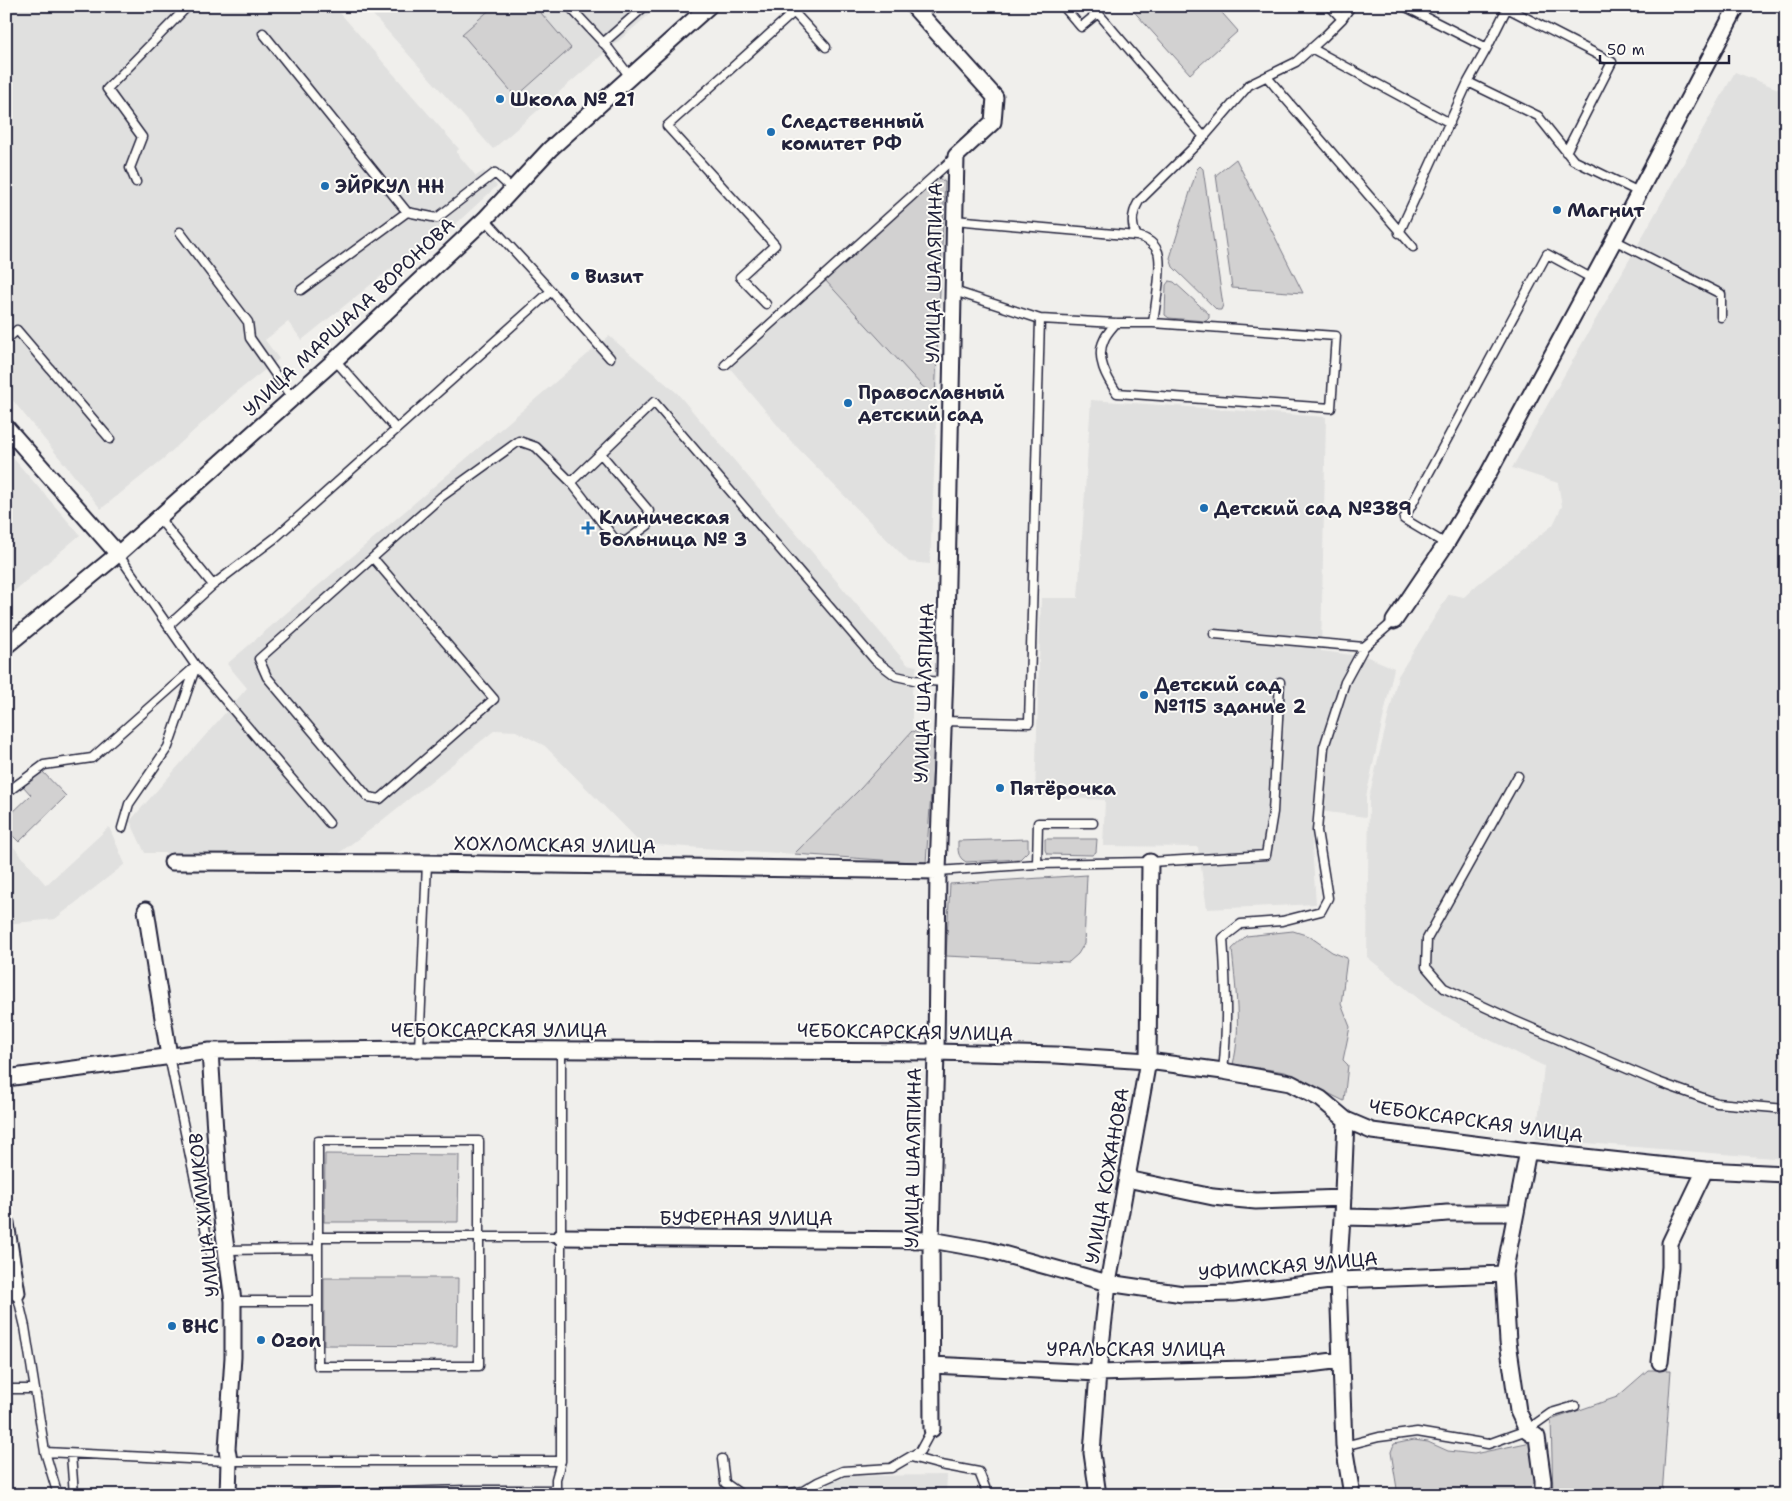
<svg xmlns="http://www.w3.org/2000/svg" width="1792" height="1501" font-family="'Shantell Sans',sans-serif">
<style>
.built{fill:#e0e0df}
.green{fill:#d2d1d1;stroke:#7a7a86}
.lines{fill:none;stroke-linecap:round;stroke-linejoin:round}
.lane-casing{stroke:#22223b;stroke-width:11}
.street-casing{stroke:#22223b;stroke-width:19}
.lane{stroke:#fdfcf7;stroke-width:8}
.street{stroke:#fdfcf7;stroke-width:15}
.poi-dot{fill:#1f6fb2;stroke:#fdfcf7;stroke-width:2}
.labels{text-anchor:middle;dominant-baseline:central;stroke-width:4;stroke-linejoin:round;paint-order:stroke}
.poi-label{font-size:19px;font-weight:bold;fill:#22223b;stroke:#fdfcf7;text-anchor:start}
.street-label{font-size:19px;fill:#22223b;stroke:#fdfcf7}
</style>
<rect width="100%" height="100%" fill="#f0efec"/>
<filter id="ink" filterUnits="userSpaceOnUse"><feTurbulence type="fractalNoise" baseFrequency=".02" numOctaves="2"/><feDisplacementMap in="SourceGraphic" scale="10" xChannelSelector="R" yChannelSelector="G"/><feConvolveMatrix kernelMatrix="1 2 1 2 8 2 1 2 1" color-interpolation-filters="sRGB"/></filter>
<g filter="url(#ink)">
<path class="built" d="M6 6H334L459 149 456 152 476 176 484 171 497 186 447 232 425 241 302 340 288 322 265 340 279 359 234 394 163 459 101 509 6 392Z
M365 6H659L493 149Z
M1735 72 1786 92V1159L1536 1139 1544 1066 1471 1031 1425 1004 1367 957 1369 797 1398 676 1449 594 1464 597 1478 584 1553 525 1562 506 1558 483 1512 468Z
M938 174 947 180 930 564 909 562 789 439 729 367Z
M609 336 677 393 907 664 917 666 912 691V731L861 788 794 854 641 844 545 746 516 731 495 730 370 830 339 853H145L130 821 247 688 227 664Z
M1091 400 1326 417 1321 651 1368 657 1394 668 1366 797V817L1312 810V846L1316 904 1207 909 1198 847 1103 846 1105 800 1035 796 1041 598H1078Z
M6 450 80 535 6 598Z
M109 827 125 864 55 919 6 924V838L46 885Z
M947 1475 946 1495H809L822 1491 833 1481 851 1476Z"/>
<path class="green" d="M494 6H535L571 48 516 97 462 34Z
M1129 6H1216L1238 31 1190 74Z
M1236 159 1303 293 1232 288 1216 175Z
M1200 166 1203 169 1223 305 1221 310H1217L1173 267 1170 258 1197 169Z
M937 177 945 182 935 397 921 385 825 280Z
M1169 281 1174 282 1209 314V318L1206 321 1169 318 1165 315 1166 285Z
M912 731 935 738 926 863 794 854 861 788Z
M40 769 66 796 19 842 6 829V807L12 813 31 795 23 786Z
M1028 839V851L1020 859 966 862C957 857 958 850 958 841Z
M1045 839H1097L1096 852 1092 855 1047 854 1045 850Z
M1087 875 1084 944 1078 954 1069 962 946 956 950 884Z
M1293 931 1309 936 1332 952 1347 958 1341 1004 1350 1027 1343 1060 1348 1065 1344 1101 1285 1072 1233 1064C1242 1031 1235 983 1232 949L1246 936Z
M325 1154 459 1155 458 1222H324Z
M324 1278H458L457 1346 324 1345Z
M1648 1370H1671L1662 1495H1553L1551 1420 1617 1397Z
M1414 1440 1428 1442 1448 1451 1474 1454 1531 1442 1537 1479V1495H1398L1391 1452 1394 1444Z"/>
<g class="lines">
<defs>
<path id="lane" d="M569 6 609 49 631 78
M788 6 826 47
M1063 6 1081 27 1098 13 1204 137
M1330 6 1342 19
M1404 6 1487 48 1468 82 1538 116 1573 160 1639 192
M263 33 407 212 437 218 495 173 512 189
M603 43 645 6
M1311 48 1450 123
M1487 48 1507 8 1612 62 1566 152
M1267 77 1413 247
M136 182 130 168 142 137 107 89 188 6
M485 219 551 291 610 358
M954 220 1137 236C1130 224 1132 213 1139 201L1204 137 1249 85 1296 62 1323 38 1342 19 1351 6
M180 232 248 322 250 338 292 398
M1399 233 1468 82
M1137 236C1146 238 1154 243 1158 252 1163 267 1155 307 1153 323
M1614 240 1721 294V317
M301 290 407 212
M766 304 740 277 775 245 667 126 794 12
M1040 319 1116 323H1153L1336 336 1331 408 1117 393C1107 378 1095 358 1104 340 1106 334 1112 328 1116 323
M6 340 17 330 110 439
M335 360 396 429
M725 365 956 156
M571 482 614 538 625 542 648 525 649 511 601 454
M158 517 213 585
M1446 544 1404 519 1547 254 1593 279
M118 554 196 666 329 823
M373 558 494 699 380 799 368 797 267 677 259 659 441 497 519 441 536 447 571 482 654 402 875 660 896 676 914 680 945 682
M169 625 213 585 275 538 551 291
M1214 634 1364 647
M943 721 1029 723 1040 319 954 291
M1518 776 1427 939 1426 967 1444 988 1513 1020 1658 1082 1717 1103 1786 1109
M6 793 44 765 92 758 196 666 168 747 129 804 122 828
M1093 823H1038L1037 864 1150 862 1266 855 1273 812 1280 682
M938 871 1037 864
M419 1049 427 863
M169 1056 217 1285
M1223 1071C1228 1027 1226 983 1223 938L1241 924 1282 921 1321 911 1328 898 1317 831 1324 747 1345 682 1364 647 1394 621
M318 1237H561
M226 1250 318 1249
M6 1294 17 1293 25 1327 45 1452 58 1495
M233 1301H318V1366H479V1141H318V1301
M6 1389H35
M1344 1446 1379 1437 1417 1432 1488 1444 1527 1430 1551 1413 1575 1406
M45 1452 229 1461H561V1050
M71 1454 74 1495
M911 1457 941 1465 979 1472 988 1495
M722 1459 725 1483 742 1495
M295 1495 467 1490H556V1479L561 1461
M780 1495 803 1491 818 1482 843 1471 891 1468 920 1451 932 1429"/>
<path id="street" d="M913 6 995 97 993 122 956 156 945 673 938 871 936 1052 931 1240 932 1429
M6 427 118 554
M1394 621 1446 544 1488 474 1614 240 1737 6
M6 646 118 554 335 360 485 219 550 149 709 6
M172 862 427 863 938 871
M146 910 169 1056
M210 1051 219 1196 233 1301V1357L227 1449 229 1461 228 1495
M6 1078 210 1051 419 1049 936 1052 1056 1055 1148 1061 1223 1071 1290 1083 1321 1099 1346 1120 1372 1131 1528 1151 1705 1170 1786 1174
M1346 1120 1342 1217 1338 1280 1344 1446 1352 1495
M1528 1151 1504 1274 1508 1342 1518 1411 1527 1430 1537 1437 1543 1481V1495
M1127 1179 1213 1197 1256 1201 1343 1198
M1342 1217 1391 1218 1447 1213H1516
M6 1223 17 1293
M561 1237 931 1240 988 1250 1108 1283 1183 1294 1234 1293 1338 1280 1504 1274
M1660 1362 1670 1267V1243L1705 1170
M932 1365 1098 1373 1245 1369 1302 1365 1341 1360
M1098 1495 1092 1453 1098 1373 1108 1283 1148 1061 1150 862"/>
</defs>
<use href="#lane" class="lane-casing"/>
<use href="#street" class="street-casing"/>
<use href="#lane" class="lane"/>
<use href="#street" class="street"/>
</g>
</g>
<g class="poi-dot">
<circle cx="500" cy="99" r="5"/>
<circle cx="771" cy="132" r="5"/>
<circle cx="325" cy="186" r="5"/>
<circle cx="1557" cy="210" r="5"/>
<circle cx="575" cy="276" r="5"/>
<circle cx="848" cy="403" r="5"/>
<circle cx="1204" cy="508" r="5"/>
<path d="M585.5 520.5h5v5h5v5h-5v5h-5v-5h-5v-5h5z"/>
<circle cx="1144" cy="695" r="5"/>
<circle cx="1000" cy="788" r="5"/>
<circle cx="172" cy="1326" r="5"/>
<circle cx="261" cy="1340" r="5"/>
</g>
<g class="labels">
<g class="poi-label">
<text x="510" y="99">Школа № 21</text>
<text x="781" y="121">Следственный<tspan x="781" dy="22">комитет РФ</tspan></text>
<text x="335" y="186">ЭЙРКУЛ НН</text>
<text x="1567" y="210">Магнит</text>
<text x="585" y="276">Визит</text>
<text x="858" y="392">Православный<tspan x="858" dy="22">детский сад</tspan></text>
<text x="1214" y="508">Детский сад №389</text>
<text x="599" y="517">Клиническая<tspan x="599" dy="22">Больница № 3</tspan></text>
<text x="1154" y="684">Детский сад<tspan x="1154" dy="22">№115 здание 2</tspan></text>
<text x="1010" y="788">Пятёрочка</text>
<text x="182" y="1326">ВНС</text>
<text x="271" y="1340">Ozon</text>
</g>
<g class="street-label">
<text transform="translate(934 273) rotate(-89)">УЛИЦА ШАЛЯПИНА</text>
<text transform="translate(349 317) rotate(-43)">УЛИЦА МАРШАЛА ВОРОНОВА</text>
<text transform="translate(924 693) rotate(-88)">УЛИЦА ШАЛЯПИНА</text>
<text transform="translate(555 845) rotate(1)">ХОХЛОМСКАЯ УЛИЦА</text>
<text x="499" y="1030">ЧЕБОКСАРСКАЯ УЛИЦА</text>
<text transform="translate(905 1032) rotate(1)">ЧЕБОКСАРСКАЯ УЛИЦА</text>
<text transform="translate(1476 1121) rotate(8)">ЧЕБОКСАРСКАЯ УЛИЦА</text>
<text transform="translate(913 1158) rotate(-89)">УЛИЦА ШАЛЯПИНА</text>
<text transform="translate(1107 1176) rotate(-80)">УЛИЦА КОЖАНОВА</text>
<text transform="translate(204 1215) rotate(-96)">УЛИЦА ХИМИКОВ</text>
<text x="746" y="1218">БУФЕРНАЯ УЛИЦА</text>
<text transform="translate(1288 1266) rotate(-5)">УФИМСКАЯ УЛИЦА</text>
<text x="1136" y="1349">УРАЛЬСКАЯ УЛИЦА</text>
</g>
</g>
<rect width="1792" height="1501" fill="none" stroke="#fdfcf7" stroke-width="25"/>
<rect x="12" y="12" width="1767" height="1476" fill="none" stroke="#22223b" stroke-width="2" filter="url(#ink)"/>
<path d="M1600 55v8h129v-8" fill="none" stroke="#22223b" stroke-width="2.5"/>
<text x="1607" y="55" font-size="15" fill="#22223b" stroke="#fdfcf7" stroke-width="4" paint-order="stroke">50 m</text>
</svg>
